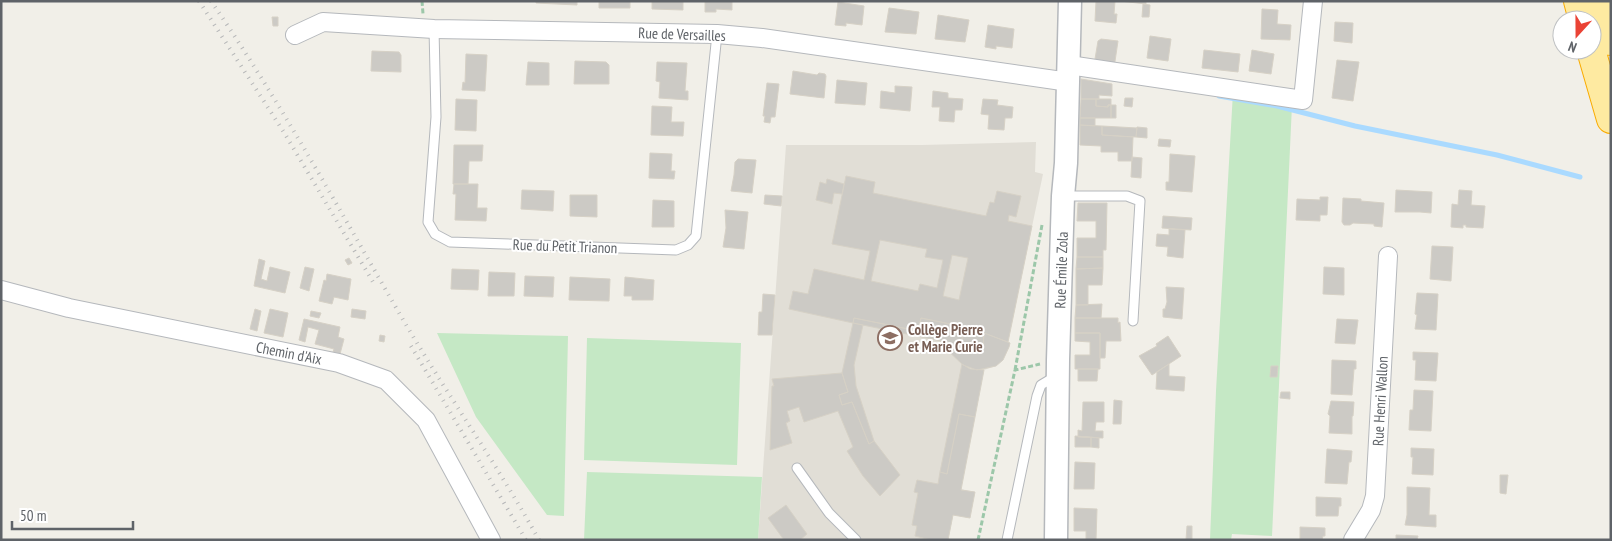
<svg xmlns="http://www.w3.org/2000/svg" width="1612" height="541" font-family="'PT Sans Narrow',sans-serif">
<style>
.education{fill:#e1ded6}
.green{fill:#c5e8c5}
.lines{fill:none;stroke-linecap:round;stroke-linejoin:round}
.stream{stroke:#aadaff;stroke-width:5}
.building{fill:#cccac5;stroke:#d6d1c6;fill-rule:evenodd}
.service-casing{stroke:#b5b8bc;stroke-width:11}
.minor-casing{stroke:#b5b8bc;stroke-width:20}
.tertiary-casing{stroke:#b5b8bc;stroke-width:25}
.trunk-casing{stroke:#f9ab00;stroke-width:30}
.path{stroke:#9cc7a9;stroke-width:3;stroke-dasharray:5 2.5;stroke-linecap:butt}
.service{stroke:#fff;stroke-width:9}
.minor{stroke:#fff;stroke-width:18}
.tertiary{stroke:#fff;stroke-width:22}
.trunk{stroke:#feeaa1;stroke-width:28}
.rail{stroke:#b6b7b8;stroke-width:4;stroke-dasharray:1 6;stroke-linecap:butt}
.labels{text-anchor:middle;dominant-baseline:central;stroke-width:4;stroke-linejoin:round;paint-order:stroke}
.street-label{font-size:15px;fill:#5f6368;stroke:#fff}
.education-label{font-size:15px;font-weight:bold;fill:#785e54;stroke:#fff;text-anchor:start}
</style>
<rect width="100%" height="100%" fill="#f1efe8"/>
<path class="education" d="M1036 142 1035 172 1043 174 1008 342 1010 343 1009 347 1003 360 996 366 984 370 961 489 975 492 970 518 953 515 948 540H758L786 145H922Z"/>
<path class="green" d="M1233 92 1292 105 1272 536 1232 534 1231 540H1210L1216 391Z
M437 333 568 336 564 516 547 515 476 417Z
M587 338 741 343 737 465 584 460Z
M587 472 762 477 758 540H584Z"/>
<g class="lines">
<path class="stream" d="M1219 96 1277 106 1355 126 1497 155 1580 177"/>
</g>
<path class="building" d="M536 1H577V5L536 3Z
M599 1H630V8H599Z
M652 1H683V10L652 9Z
M705 1H732V10L716 9V12H705Z
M1096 1H1115L1114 14H1117L1116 23 1095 21Z
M1120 1H1146V4Z
M838 2 864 6 862 25 846 23V26L835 25Z
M1143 4 1150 5 1149 17H1142Z
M889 8 919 12 916 34 885 32Z
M1262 9 1278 10 1277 24 1291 25 1290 40 1261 39Z
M938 15 969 20 965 42 935 39Z
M272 17H278V26H273Z
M1335 22 1353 23 1352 43 1334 41Z
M988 25 1014 29 1012 48 996 46V49L985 47Z
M1150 36 1171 39 1168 61 1147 58Z
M1101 39 1118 41 1114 68 1094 65 1098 41Z
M1204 50 1240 54 1238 72 1202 68Z
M1252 50 1274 54 1271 74 1249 71Z
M372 51 399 52 401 55V72L371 71Z
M466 54 487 55 485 91 462 90 463 82 465 83Z
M1337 60 1359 62 1353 101 1332 98Z
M575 61 606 62 609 65V84H574Z
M528 62 549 63V85H526Z
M657 62 687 63 685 91H688V100L659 98 660 82 656 81Z
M793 71 817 75 819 73 825 74 826 76 824 98 790 94Z
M1081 79 1112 84V96L1099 95V99H1081Z
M837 80 867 83 865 105 835 103Z
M767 83 779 84 775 117H771L770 123 764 122 765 116H763Z
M895 86 912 87 910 111 880 108 881 91 895 93Z
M933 91 948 93V98L963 99 962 110H955L954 122 939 121 940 107H932Z
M1125 98H1133L1132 107 1124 106Z
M456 99 477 100 476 131 455 130Z
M983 99 998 100 997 105 1013 107 1012 118H1005L1004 130 988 129 989 115 981 114Z
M1081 99H1096V106L1108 107V105H1111V118H1080Z
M1096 99H1111V105H1108V107L1096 106Z
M1111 105H1116V118H1111Z
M652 106 672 107 671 122H684L683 136 651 135Z
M1080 118H1095V126L1080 125Z
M1080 125 1102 126V135L1133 137 1132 161H1118V152H1101V146L1080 145Z
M1102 126 1137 128 1136 137 1102 135Z
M1137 127 1147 128V138L1136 137Z
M1159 139 1171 140 1170 147 1158 146Z
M454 145H483L482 161H469L468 184H453Z
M650 153 672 154 671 171H675L674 179 649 178Z
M1170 154 1195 156 1192 192 1166 190V182H1169Z
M1132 157 1142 158 1141 178 1131 177Z
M738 159 756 160 752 193 731 191 734 175 735 162Z
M846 176 875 182 873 193 986 216 990 202 994 203 997 191 1021 196 1016 217 1009 215 1008 221 1032 226 1008 342 984 333 983 349 961 343 965 327 921 318 918 331 854 318 853 323 789 309 793 291 808 294 814 269 864 280 870 251 832 244ZM880 240 927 249 925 257 943 260 937 288 920 284 918 291 871 281ZM952 255 968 258 959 300 943 296Z
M827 179 844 184 842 194 834 193 832 204 816 200 820 182 826 184Z
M454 184H478L477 208H487L486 221 455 220 456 194H453Z
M522 190 554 191 553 211 521 209Z
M1396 190 1432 192 1431 213 1420 212H1395Z
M1459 190 1472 191 1471 205 1485 206 1483 228 1466 227V225H1463V228L1451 227 1452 204 1458 205Z
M570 195H597V217L570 216Z
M765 195 782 196 781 206 764 204Z
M1320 197H1328L1327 215H1320V221L1296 220 1297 199 1320 200Z
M1343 198 1361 199V201L1384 203 1382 227 1374 226V224L1353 223 1350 225H1344L1342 222Z
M653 200 674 201V227H652Z
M1078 203H1107L1106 250H1103V257H1077V238H1096V221H1077Z
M725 210 748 212 744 249 723 247 726 228Z
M1163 216 1192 218 1191 230 1162 228Z
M1169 229 1185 230 1183 258 1167 256 1168 247 1156 246 1157 234 1169 235Z
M1432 246 1453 247 1451 281 1430 279Z
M1077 257H1103V268L1076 269Z
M349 258 352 263 348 265 345 260Z
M259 259 265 261 261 279 267 281 270 267 290 272 285 293 254 286Z
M305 267 314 269 309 291 300 288Z
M1324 267 1344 268V295L1323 294Z
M1103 268 1102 285H1088V305H1076V269Z
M452 269 479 270 478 290 451 289Z
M489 272 515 273 514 296H488Z
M327 274 351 279 348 300 334 297 332 304 319 301 324 280 326 281Z
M525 276 554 277 553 297 524 296Z
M570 277 610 279 609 301 569 300Z
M625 277 654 280 653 300H632V296H624Z
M1166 287 1184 288 1182 319 1163 317V309H1165L1167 302Z
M1417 293 1438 294 1436 330 1415 329 1417 315 1415 314Z
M763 294 775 295 772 335H758L759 312H762Z
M1102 304 1101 318H1075L1076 305Z
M255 309 261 311 257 331 250 329Z
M270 309 288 313 283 337 264 333Z
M352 309 366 311 365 319 351 317Z
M311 311 321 313 319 318 310 316Z
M854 318 918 331 921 318 965 327 961 343 983 349 984 333 1010 343 1009 347 1003 360 996 366 977 370 963 365 941 344V341L853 323Z
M1075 318H1118V323L1120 322 1121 341H1106L1105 358H1100V333H1075Z
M304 319 340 327 338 337 344 339 340 354 333 352 334 349 315 344 319 330 308 327 305 342 299 340Z
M1337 319 1358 320 1355 344 1335 343Z
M853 323 863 325 854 365 856 386 874 441 869 444 852 402 842 405 839 395 848 392 842 373Z
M1075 333H1100V369H1075V355H1090V342L1075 341Z
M380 335 385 336 384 342 379 341Z
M1168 336 1181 356 1152 375 1139 356 1157 346 1156 344Z
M1413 352 1438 353 1436 381 1415 380 1416 360H1413Z
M1332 360 1356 361V369H1354L1352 395 1331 394Z
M962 364 970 369 984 370 975 417 959 414 947 474 940 472Z
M1169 364V376L1185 377 1184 391 1156 389 1157 372Z
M1271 366H1278L1277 377H1270Z
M1078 369H1098L1097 381H1078Z
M842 373 848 392 839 395 842 405 852 402 869 444 874 441 900 475 880 496 863 476 847 451 853 447 838 411 804 422 799 407 787 411 790 421 786 423 792 443 770 450 772 386H774L772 379Z
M1414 390 1433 391 1431 431 1409 430 1410 410H1413Z
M1281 392H1290V399L1280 398Z
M1114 400 1122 401 1121 424H1113Z
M1331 401 1354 402 1353 416H1352V434L1329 433 1330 416 1328 414Z
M1083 402H1104V422H1096L1095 431H1103V438L1078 437V430L1082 431Z
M959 414 975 417 961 490 975 492 970 518 953 515 948 540H931L915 536 917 526 912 525 918 493 914 492 917 480 938 484 940 472 947 474Z
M1075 436 1091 437V447H1075Z
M1091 437 1099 438V448L1091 447Z
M1411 448 1434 449 1433 475 1412 474 1413 457H1411Z
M1327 449 1352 451 1351 462H1349L1347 484 1325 483Z
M1075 462 1095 463 1094 489H1074Z
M1500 475H1508L1506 494 1500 493Z
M1407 487 1430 488 1429 515H1436V527L1405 525 1407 515Z
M1316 497 1341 498V506H1339L1338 516H1316Z
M786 505 807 534 800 540H784L768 518Z
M1074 508 1097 509 1096 540H1086V531H1074Z
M1187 526H1192V540H1186Z
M1300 527 1325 528V536H1323L1322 540H1300Z
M1396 535 1418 536 1417 540H1396Z"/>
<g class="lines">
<defs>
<path id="service" d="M434 29 436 117 428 222 435 234 450 242 676 250 688 245 696 236 717 34
M1064 196H1127L1140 201 1133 321
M797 468 829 513 856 540
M1007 540 1037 396 1041 385 1056 376"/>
<path id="minor" d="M295 35 323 22 434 29 717 34 762 38 1069 82
M1069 65 1303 100 1313 1
M1 290 69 308 339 363 386 380 426 420 491 540
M1353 540 1371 510 1375 496 1388 256"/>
<path id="tertiary" d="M1056 540 1058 360 1063 196 1066 163 1070 1"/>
<path id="trunk" d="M1578 1 1583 20
M1600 1 1611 41
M1591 50 1611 119"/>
</defs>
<use href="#service" class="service-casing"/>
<use href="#minor" class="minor-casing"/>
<use href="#tertiary" class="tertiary-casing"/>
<use href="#trunk" class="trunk-casing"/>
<path class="path" d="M422 1 423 14
M1015 370 1042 225
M978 540 1015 370 1040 364"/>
<use href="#service" class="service"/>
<use href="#minor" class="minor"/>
<use href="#tertiary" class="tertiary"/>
<use href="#trunk" class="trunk"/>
<path class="rail" d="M199 1 285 134 373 282
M211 1C281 103 340 211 402 318 446 393 497 464 539 540
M411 346 526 540"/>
</g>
<defs>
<symbol id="school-ring" viewBox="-11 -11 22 22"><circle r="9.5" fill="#fff" stroke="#8d6e63" stroke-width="1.5"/><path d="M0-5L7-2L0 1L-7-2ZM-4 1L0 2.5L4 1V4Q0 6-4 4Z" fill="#8d6e63"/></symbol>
</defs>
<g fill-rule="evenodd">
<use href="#school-ring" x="876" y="324" width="28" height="28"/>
</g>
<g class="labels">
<g class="street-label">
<text transform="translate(682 34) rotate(2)">Rue de Versailles</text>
<text transform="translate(565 246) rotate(2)">Rue du Petit Trianon</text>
<text transform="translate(1061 270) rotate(-88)">Rue Émile Zola</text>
<text transform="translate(289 353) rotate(11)">Chemin d'Aix</text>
<text transform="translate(1380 401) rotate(-87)">Rue Henri Wallon</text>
</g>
<g class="education-label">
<text x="908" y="329">Collège Pierre<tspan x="908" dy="17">et Marie Curie</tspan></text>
</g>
</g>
<rect width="1612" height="541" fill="none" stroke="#5f6368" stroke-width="5"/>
<g transform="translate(1577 35) rotate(201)"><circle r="24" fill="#ffffff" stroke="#bfc1c3"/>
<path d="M0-4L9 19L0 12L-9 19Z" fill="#ea4335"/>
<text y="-8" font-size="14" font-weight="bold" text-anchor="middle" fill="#5f6368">N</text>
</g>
<path d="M12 521v8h121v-8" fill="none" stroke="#5f6368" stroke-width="2.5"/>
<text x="20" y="521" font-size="15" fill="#5f6368" stroke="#ffffff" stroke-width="4" paint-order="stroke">50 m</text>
</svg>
